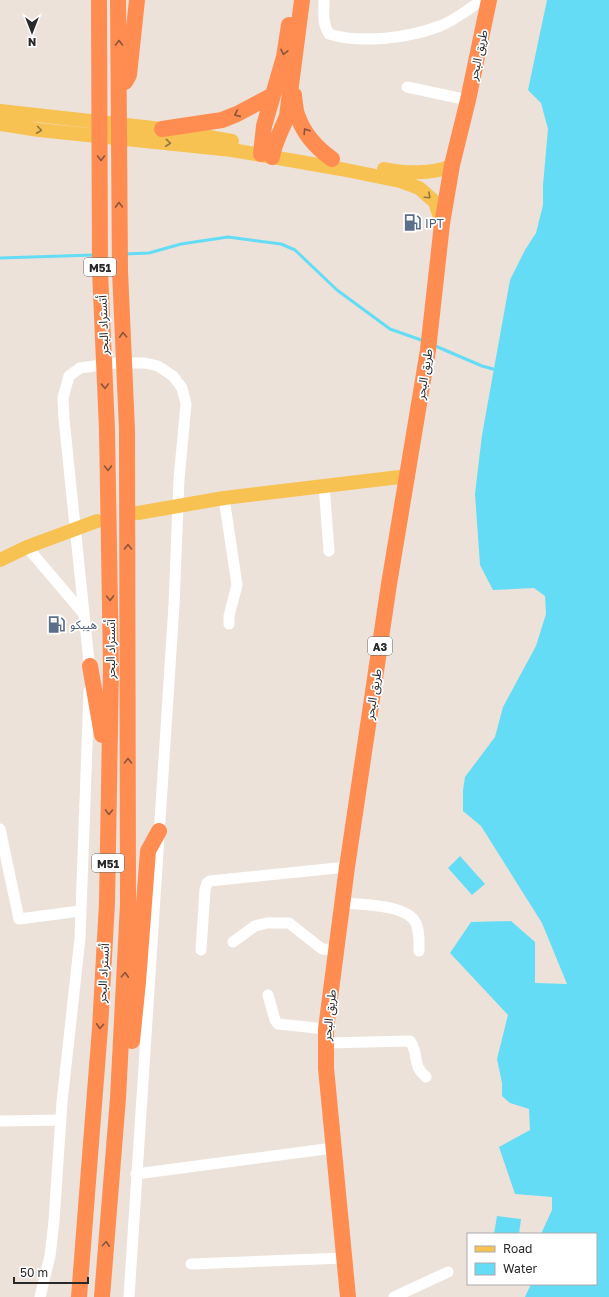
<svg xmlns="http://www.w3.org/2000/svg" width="609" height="1297" font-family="'Golos Text','Noto Sans Arabic',sans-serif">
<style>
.water{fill:#65dcf5}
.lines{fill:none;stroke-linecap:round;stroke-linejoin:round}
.stream{stroke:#65dcf5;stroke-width:3}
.minor{stroke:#fff;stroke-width:11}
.major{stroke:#f8c252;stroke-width:14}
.highway{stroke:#ff8c51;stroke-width:16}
.oneway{stroke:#89563b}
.oneway2{stroke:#90763e}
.labels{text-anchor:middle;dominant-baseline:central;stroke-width:3.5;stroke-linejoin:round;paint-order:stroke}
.shield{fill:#fff;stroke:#696969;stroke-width:1}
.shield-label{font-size:11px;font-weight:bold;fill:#292929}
.street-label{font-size:12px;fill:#292929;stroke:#fff}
.service-label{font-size:12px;fill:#4e5e75;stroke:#fff;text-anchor:start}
</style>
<rect width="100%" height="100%" fill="#ece2d9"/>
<path class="water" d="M547 0H609V1297H525L531 1284H596V1234H541L552 1210V1197L515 1194 499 1147 530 1130 529 1109 510 1103 502 1096V1083L497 1059 508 1015 450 953 471 922 511 921 535 942V983L567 984 542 923 481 826 463 811V790L465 777 495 737 503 707 536 646 546 614 545 596 534 588 493 590 480 565 475 494 482 435 510 280 525 250 536 233 543 205V185L548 129 541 103 528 90Z
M460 856 485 884 472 895 448 868Z
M497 1216 521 1219 519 1234H494Z"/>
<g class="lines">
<path class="stream" d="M124 254 149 253 181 244 228 237 281 244 295 250 337 290 390 329 424 341
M0 258 94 255
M433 345 482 366 493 369"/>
<path class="minor" d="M324 0C324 12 322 23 329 34 361 44 409 38 440 26 455 20 469 9 482 0
M407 87 468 100
M324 485 329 551
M224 498 237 585 229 616V624
M27 547 83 613
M90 672 64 419 63 398 69 376 80 368 116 363H145L158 366 173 376 182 388 186 404 179 479 174 605 129 1297
M0 829 19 919 80 911
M342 903C360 904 403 905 414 920 420 928 419 942 419 951
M233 942 255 926 267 923H289L322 949 336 950
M201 950 205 890 207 883 210 881 347 867
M268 995 275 1020 278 1024 326 1029
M326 1043 410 1041C420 1055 411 1064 426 1077
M0 1121 61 1120
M136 1174 333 1148
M191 1264 344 1258
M40 1297 50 1256 54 1221 62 1102 80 938 89 691
M394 1297 448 1272"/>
<path class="major" d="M0 111 162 129 232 141
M0 124 39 130 232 150 341 169 400 181 419 188 435 202 442 224
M384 169C402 173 435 175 452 165
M138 513 224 498 408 476
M0 560 27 547 97 521"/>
<path class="highway" d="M125 82 129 75 137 0
M294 95C295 102 295 111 298 117 304 134 318 149 332 159
M162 129 222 120 237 114 271 96
M261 154 264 126 284 57 289 25
M272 157C274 143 282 130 287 116L302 0
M90 666 102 735
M132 1041 138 982 148 851 159 831
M79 1297 100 1028 107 903 109 788 111 667 107 429 100 271 99 0
M102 1297 118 1098 128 904 127 430 120 271 118 0
M348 1297 326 1068V1029L347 867 389 584 428 350 442 224 452 165 468 100 489 0"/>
</g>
<defs><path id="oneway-chevron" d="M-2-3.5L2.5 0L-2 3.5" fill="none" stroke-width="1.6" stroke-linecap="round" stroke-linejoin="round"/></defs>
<g class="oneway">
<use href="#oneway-chevron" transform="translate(119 43) rotate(-90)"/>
<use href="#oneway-chevron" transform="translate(284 52) rotate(102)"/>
<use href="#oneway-chevron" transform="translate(237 114) rotate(156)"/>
<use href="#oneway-chevron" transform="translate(306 131) rotate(-122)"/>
<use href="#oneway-chevron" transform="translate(101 158) rotate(90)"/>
<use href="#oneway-chevron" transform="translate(119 205) rotate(-91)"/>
<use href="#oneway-chevron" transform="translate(123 335) rotate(-93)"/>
<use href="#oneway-chevron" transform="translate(105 386) rotate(88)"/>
<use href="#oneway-chevron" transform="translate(108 468) rotate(89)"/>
<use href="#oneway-chevron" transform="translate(128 547) rotate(-90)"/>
<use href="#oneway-chevron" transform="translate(110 598) rotate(89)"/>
<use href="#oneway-chevron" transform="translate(128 761) rotate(-90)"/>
<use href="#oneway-chevron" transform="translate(109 812) rotate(91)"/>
<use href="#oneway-chevron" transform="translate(125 975) rotate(-87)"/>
<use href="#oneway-chevron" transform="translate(100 1026) rotate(94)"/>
<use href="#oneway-chevron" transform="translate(106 1244) rotate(-86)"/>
</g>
<g class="oneway2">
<use href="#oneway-chevron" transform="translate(39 130) rotate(7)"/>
<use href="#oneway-chevron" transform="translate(168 143) rotate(6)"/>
<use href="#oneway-chevron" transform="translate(428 196) rotate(43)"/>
</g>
<defs>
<symbol id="fuel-bare" viewBox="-9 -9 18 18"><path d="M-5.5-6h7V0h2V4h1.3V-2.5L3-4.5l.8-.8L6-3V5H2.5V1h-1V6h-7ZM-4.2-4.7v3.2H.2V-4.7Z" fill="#5c6f8a" stroke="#fff" stroke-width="2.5" paint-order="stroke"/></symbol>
</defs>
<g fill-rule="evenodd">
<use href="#fuel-bare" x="400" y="210" width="25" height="25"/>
<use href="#fuel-bare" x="44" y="612" width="25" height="25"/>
</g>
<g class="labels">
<g class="shield">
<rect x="84" y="258" width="32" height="18" rx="3"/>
<rect x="368" y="637" width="24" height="18" rx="3"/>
<rect x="92" y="854" width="32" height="18" rx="3"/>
</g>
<g class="shield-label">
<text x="100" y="267">M51</text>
<text x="380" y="646">A3</text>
<text x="108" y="863">M51</text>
</g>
<g class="street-label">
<text transform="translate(478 55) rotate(-78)">طريق البحر</text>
<text transform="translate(103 325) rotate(-92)">أتستراد البحر</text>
<text transform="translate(424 374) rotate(-81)">طريق البحر</text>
<text transform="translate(110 649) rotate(-90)">أتستراد البحر</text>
<text transform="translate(373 694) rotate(-81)">طريق البحر</text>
<text transform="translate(103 973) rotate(-87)">أتستراد البحر</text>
<text transform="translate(329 1015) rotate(-84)">طريق البحر</text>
</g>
<g class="service-label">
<text x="425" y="223">IPT</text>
<text x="70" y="624">هيبكو</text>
</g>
</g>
<rect x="467" y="1233" width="130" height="52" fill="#ffffff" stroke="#a9a9a9"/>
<rect x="475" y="1246" width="20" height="6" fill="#f8c252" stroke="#a9a9a9"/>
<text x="503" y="1253" font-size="12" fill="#292929">Road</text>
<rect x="475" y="1263" width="20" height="12" fill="#65dcf5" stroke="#a9a9a9"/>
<text x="503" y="1273" font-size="12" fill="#292929">Water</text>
<g transform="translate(32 32) rotate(180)" stroke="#ffffff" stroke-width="3" paint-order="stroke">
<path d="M0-3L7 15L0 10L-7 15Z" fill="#292929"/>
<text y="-6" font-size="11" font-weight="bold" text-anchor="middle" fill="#292929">N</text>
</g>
<path d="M14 1277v6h74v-6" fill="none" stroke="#292929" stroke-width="2"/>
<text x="20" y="1277" font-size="12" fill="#292929" stroke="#ffffff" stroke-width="3" paint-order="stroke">50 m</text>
</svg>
